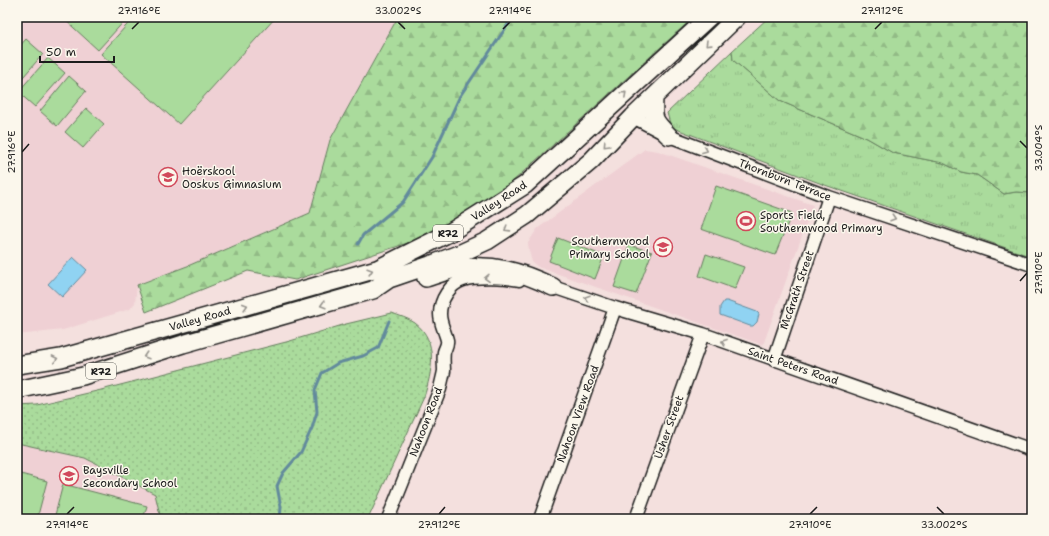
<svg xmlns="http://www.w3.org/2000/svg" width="1049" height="536" font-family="'Shantell Sans',sans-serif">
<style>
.built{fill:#efd0d4}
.grass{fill:url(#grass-tufts);stroke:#637c5c}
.forest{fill:url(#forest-firs);stroke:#637c5c}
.park{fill:url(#park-dots);stroke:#637c5c}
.garden{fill:#aadb9c;stroke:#637c5c}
.water{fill:#90d3f2;stroke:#628a9c}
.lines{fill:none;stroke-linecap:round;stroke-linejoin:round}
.stream{stroke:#628a9c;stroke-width:3}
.minor-casing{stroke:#1c1c1c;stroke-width:15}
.highway-casing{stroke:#1c1c1c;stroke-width:20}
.minor{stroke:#fbf7ec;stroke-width:12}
.highway{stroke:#fbf7ec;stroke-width:17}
.oneway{stroke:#97948e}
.ticks{fill:none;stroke:#1c1c1c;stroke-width:1.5}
.labels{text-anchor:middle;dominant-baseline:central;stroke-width:3;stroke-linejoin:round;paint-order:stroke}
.shield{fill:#fbf7ec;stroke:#5f5e5a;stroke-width:1}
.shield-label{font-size:10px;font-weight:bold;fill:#1c1c1c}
.poi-label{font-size:11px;fill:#1c1c1c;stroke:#fbf7ec;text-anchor:start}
.street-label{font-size:11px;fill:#1c1c1c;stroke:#fbf7ec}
.neatline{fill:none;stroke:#1c1c1c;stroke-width:1.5}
.ticks-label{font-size:10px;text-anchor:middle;fill:#1c1c1c}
</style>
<defs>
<pattern id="grass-tufts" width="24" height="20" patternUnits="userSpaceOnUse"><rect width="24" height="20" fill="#aadb9c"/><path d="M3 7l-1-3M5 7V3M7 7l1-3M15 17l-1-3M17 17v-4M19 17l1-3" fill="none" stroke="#92bb86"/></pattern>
<pattern id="forest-firs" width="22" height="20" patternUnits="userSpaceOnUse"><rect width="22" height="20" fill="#aadb9c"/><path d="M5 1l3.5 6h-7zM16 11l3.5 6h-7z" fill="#92bb86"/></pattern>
<pattern id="park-dots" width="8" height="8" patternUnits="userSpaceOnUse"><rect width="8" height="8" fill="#aadb9c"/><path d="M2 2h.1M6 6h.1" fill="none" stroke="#92bb86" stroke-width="1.8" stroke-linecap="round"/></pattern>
</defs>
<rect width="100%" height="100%" fill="#f4e0de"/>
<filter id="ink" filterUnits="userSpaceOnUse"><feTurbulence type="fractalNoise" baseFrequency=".025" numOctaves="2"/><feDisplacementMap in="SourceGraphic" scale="8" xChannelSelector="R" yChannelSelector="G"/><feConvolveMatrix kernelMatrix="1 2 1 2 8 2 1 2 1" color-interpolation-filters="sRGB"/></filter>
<g filter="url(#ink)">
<path class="built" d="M17 17H398L330 140 310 213 190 265 137 285 135 303 130 309 63 330 17 335Z
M645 149 658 151 813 205 763 345 538 267 532 262 529 251 528 243 537 229Z
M17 443 85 458 156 494 161 519H17Z"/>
<path class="grass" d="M732 51 733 60 780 101 867 138 893 153 943 163 961 172 977 175 1004 194 1016 192 1032 193V257L822 184 671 127 667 113Z"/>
<path class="forest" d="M398 17H694L511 183 438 233 295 280 248 271 146 312 137 285 190 265 310 213 330 140Z
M769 17H1032V193L1016 192 1004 194 977 175 961 172 943 163 893 153 867 138 780 101 733 60 732 51Z"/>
<path class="park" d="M392 313C399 316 408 318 415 323 439 341 432 372 424 397L368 519H161L155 494 85 458 17 443V406L37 405 101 390 290 341 346 324Z"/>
<path class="garden" d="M62 17H128L98 50Z
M134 17H276L179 124 101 54Z
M26 39 43 54 17 84V49Z
M48 58 65 73 35 107 18 92Z
M69 76 86 91 57 126 40 111Z
M86 108 104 124 83 148 65 132Z
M716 186 792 213 775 255 701 229Z
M558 238 604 256 595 279 549 261Z
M629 245 652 252 636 294 614 287Z
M706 254 744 267 735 289 699 276Z
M17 473 47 481 37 519H17Z
M63 484 147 506 143 519H54Z"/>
<path class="water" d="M73 257 87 270 62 297 48 284Z
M724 301H727L757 312 759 314 757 322 753 326H750L720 315V307Z"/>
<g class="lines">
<path class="stream" d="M358 244 363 235 403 202 432 157 460 96 513 17
M280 519 281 507 277 486 283 473 301 452 312 428 317 412 315 390 322 373 338 363 363 356 378 348 389 321"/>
<defs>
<path id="minor" d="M633 117 669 136 829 197 1032 265
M547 286 553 287 615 308 703 334 1032 450
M774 360 829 197
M388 519 440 389C441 383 443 377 444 371 444 365 443 358 444 352 445 348 448 345 447 340 445 331 440 324 440 314 440 300 450 284 463 280 476 276 505 277 519 280
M540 519 615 308
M636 519 703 334"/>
<path id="highway" d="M654 97C653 120 653 120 669 136
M426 278C436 275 446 271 456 269 491 262 522 272 553 287
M17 365 61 358 377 269 449 233 525 185 709 17
M17 390 83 376 183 344 373 290 389 279 430 265 461 253 487 241 527 215 591 161 633 117 737 17"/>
</defs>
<use href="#minor" class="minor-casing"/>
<use href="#highway" class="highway-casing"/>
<use href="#minor" class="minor"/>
<use href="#highway" class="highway"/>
</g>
<defs><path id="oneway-chevron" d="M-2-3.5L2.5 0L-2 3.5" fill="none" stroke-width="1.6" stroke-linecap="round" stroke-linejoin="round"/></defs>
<g class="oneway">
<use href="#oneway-chevron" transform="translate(708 44) rotate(136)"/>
<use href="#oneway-chevron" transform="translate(624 94) rotate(-42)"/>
<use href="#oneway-chevron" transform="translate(606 145) rotate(134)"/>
<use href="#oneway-chevron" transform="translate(705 150) rotate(21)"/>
<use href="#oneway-chevron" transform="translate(893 218) rotate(18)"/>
<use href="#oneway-chevron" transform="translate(507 229) rotate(148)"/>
<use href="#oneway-chevron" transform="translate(370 271) rotate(-17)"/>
<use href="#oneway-chevron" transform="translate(487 278) rotate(179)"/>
<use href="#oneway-chevron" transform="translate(587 298) rotate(-161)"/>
<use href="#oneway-chevron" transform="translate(323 305) rotate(164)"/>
<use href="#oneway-chevron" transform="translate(245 306) rotate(-16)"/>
<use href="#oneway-chevron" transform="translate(724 342) rotate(-160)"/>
<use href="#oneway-chevron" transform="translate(146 356) rotate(162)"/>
<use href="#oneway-chevron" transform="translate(55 359) rotate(-11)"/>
</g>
</g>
<path class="ticks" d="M398 22 405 29M132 29 139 22M503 29 510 22M875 29 882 22M1020 141 1027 148M22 152 29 144M1020 281 1027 273M937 507 944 514M67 514 74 507M439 514 445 507M810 514 817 507"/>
<defs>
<symbol id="school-ring" viewBox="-11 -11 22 22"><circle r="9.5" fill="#fbf7ec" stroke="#d1495b" stroke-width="1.5"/><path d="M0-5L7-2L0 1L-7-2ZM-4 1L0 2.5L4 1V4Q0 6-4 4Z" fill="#d1495b"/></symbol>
<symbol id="stadium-ring" viewBox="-11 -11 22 22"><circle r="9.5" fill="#fbf7ec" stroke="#d1495b" stroke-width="1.5"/><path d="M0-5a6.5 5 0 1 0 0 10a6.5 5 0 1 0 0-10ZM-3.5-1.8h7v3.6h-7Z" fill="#d1495b"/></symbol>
</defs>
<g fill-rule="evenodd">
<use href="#school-ring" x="157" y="166" width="22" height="22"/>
<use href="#stadium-ring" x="735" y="210" width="22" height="22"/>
<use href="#school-ring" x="652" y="236" width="22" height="22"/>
<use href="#school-ring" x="58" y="465" width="22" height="22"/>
</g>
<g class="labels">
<g class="shield">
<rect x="433" y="225" width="30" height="16" rx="3"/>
<rect x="86" y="363" width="30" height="16" rx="3"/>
</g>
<g class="shield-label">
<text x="448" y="233">R72</text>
<text x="101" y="371">R72</text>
</g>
<g class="poi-label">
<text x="182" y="171">Hoërskool<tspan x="182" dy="13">Ooskus Gimnasium</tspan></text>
<text x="760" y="215">Sports Field,<tspan x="760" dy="13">Southernwood Primary</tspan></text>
<text x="649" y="241" text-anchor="end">Southernwood<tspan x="649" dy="13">Primary School</tspan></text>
<text x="83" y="470">Baysville<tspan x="83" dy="13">Secondary School</tspan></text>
</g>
<g class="street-label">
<text transform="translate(785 180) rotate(21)">Thornburn Terrace</text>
<text transform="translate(499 201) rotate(-33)">Valley Road</text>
<text transform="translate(797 290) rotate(-71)">McGrath Street</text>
<text transform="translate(200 319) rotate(-16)">Valley Road</text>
<text transform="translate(793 366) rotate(19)">Saint Peters Road</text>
<text transform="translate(578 414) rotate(-70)">Nahoon View Road</text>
<text transform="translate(426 422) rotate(-69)">Nahoon Road</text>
<text transform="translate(669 427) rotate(-70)">Usher Street</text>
</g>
</g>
<rect width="1049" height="536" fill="none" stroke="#fbf7ec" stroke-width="44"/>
<path d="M40 56v6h74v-6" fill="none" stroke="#1c1c1c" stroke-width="2"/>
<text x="46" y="56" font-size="12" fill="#1c1c1c" stroke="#fbf7ec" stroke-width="3" paint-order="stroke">50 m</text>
<rect x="22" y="22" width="1005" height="492" class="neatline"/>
<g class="ticks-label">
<text x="139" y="14">27.916°E</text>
<text x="398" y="14">33.002°S</text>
<text x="510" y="14">27.914°E</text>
<text x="882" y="14">27.912°E</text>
<text transform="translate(1038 148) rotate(-90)" y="4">33.004°S</text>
<text transform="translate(11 152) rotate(-90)" y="4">27.916°E</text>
<text transform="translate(1038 273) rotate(-90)" y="4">27.910°E</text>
<text x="67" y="528">27.914°E</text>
<text x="439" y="528">27.912°E</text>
<text x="810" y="528">27.910°E</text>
<text x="944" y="528">33.002°S</text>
</g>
</svg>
